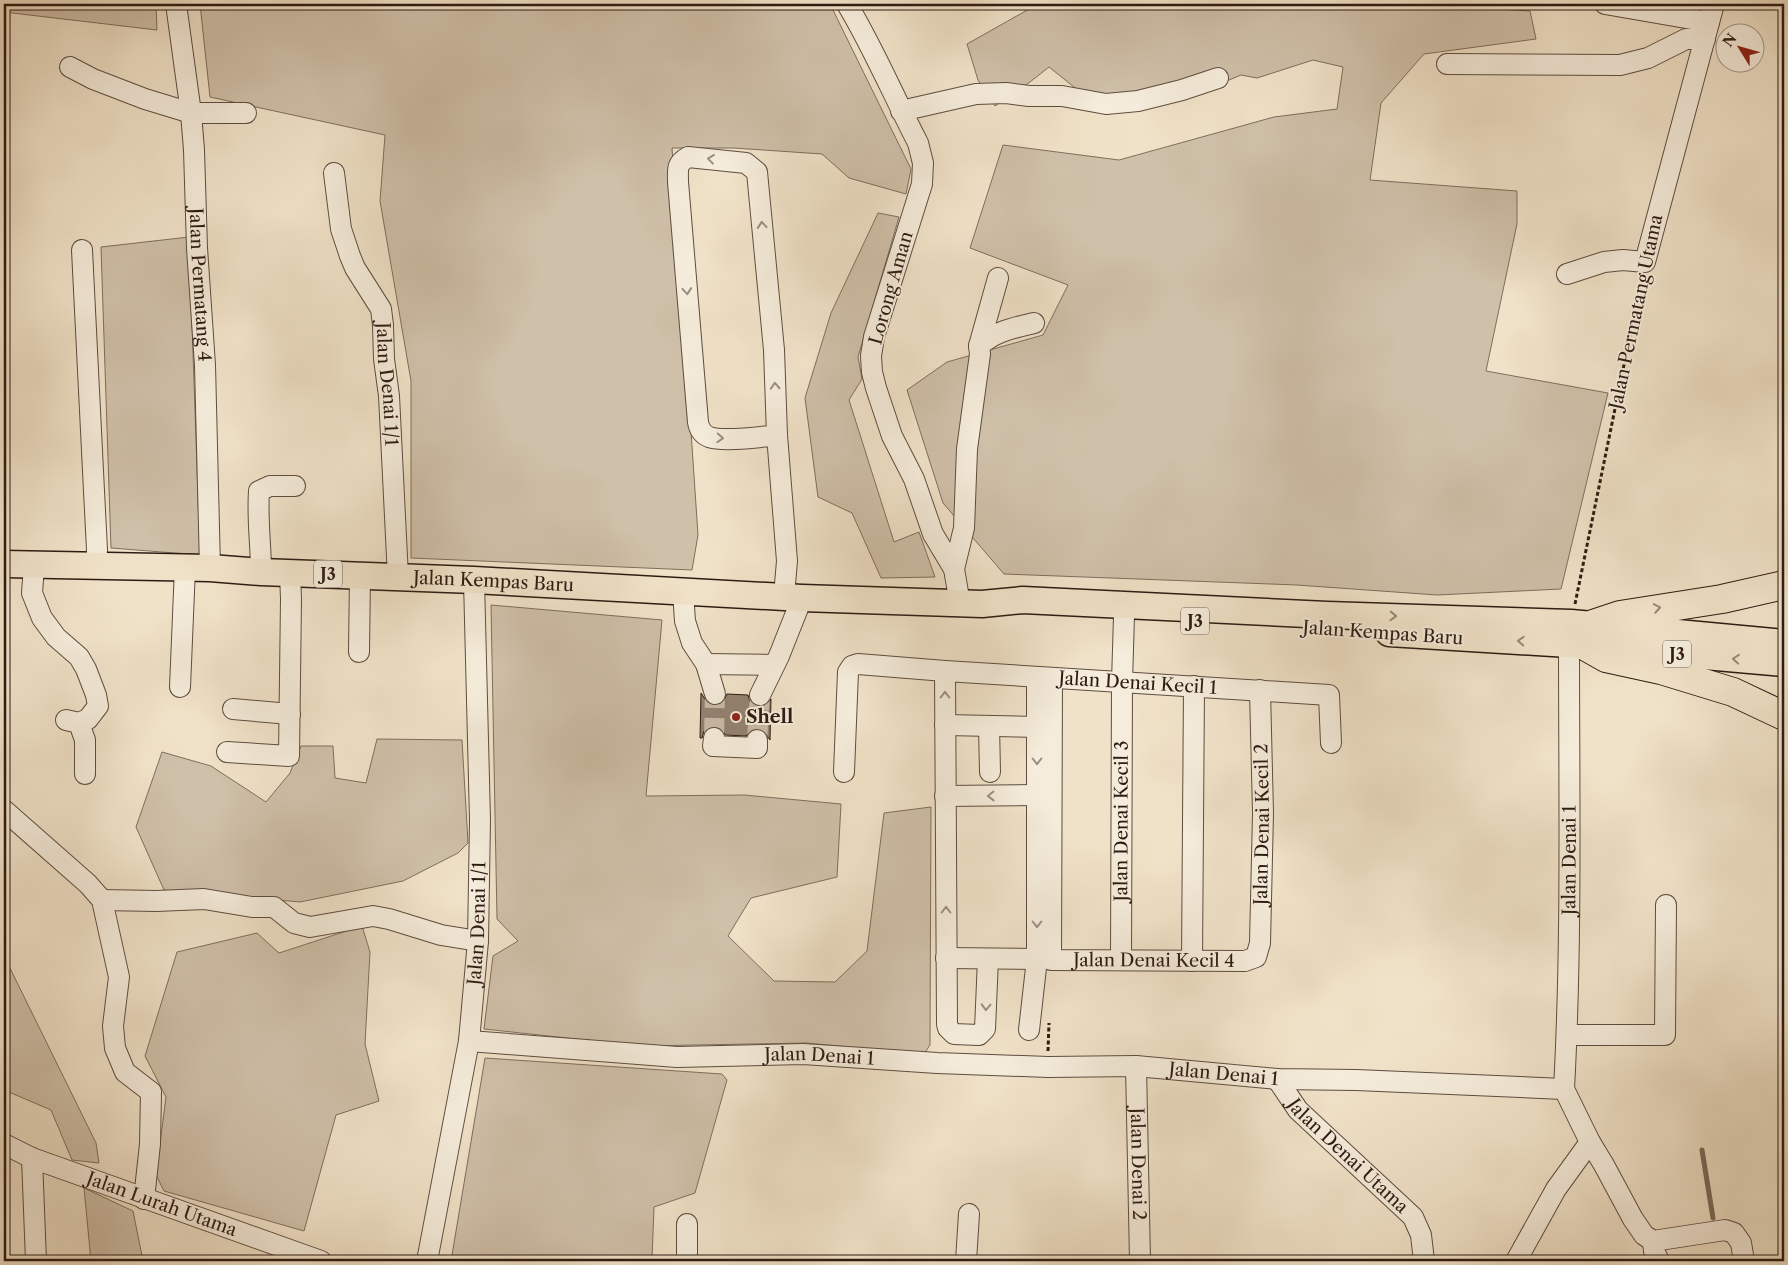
<svg xmlns="http://www.w3.org/2000/svg" width="1788" height="1265" font-family="'Libre Caslon Text',serif">
<style>
.green{fill:#cfc0a9;stroke:#7e6e5e}
.lines{fill:none;stroke-linecap:round;stroke-linejoin:round}
.stream{stroke:#7a6a5a;stroke-width:5}
.building{fill:#928271;stroke:#2d1b12}
.minor-tunnel{stroke:#c9baa4;stroke-width:20;stroke-dasharray:20 10;stroke-linecap:butt}
.minor-casing{stroke:#5e4d40;stroke-width:22}
.major-casing{stroke:#2d1b12;stroke-width:29}
.highway-casing{stroke:#2d1b12;stroke-width:30}
.path{stroke:#2d1b12;stroke-width:3;stroke-dasharray:4 2.5;stroke-linecap:butt}
.minor{stroke:#f5ecdb;stroke-width:20}
.major{stroke:#f0e2c8;stroke-width:26}
.highway{stroke:#f0e2c8;stroke-width:28}
.oneway{stroke:#9b8e81}
.oneway2{stroke:#988876}
.poi-dot{fill:#8f2418;stroke:#f5ecdb;stroke-width:2}
.labels{text-anchor:middle;dominant-baseline:central;stroke-width:4;stroke-linejoin:round;paint-order:stroke}
.shield{fill:#f5ecdb;stroke:#695a4e;stroke-width:1}
.shield-label{font-size:16px;font-weight:bold;fill:#2d1b12}
.street-label{font-size:18px;fill:#2d1b12;stroke:#f5ecdb}
.poi-label{font-size:18px;font-weight:bold;fill:#2d1b12;stroke:#f5ecdb;text-anchor:start}
</style>
<rect width="100%" height="100%" fill="#f0e2c8"/>
<filter id="stains"><feTurbulence type="fractalNoise" baseFrequency=".004" numOctaves="4"/><feColorMatrix values="0 0 0 0 .2 0 0 0 0 .09 0 0 0 0 .02 0 0 0 .5 -.17"/></filter>
<radialGradient id="worn" r=".72"><stop offset=".6" stop-color="#630" stop-opacity="0"/><stop offset="1" stop-color="#630" stop-opacity=".3"/></radialGradient>
<path class="green" d="M4 4H156L157 30 4 12Z
M200 4H830L911 169 906 194 849 178 822 154 734 148H672L698 535 692 570 411 558V381L380 201 385 135 210 97Z
M1038 4H1410L1530 11 1536 39 1424 54 1381 103 1370 180 1517 191V224L1486 371 1608 393 1561 589 1437 595 1297 585 1004 574 943 503 907 390 947 362 1043 335 1068 285 970 248 1003 145 1119 160 1274 117 1337 109 1343 67 1313 60 1257 78 1241 75 1205 90 1083 105 1074 87 1049 67 1030 82 995 106 978 80 967 44Z
M878 213 899 217 858 357 862 379 849 400 894 542 919 532 935 577 881 578 852 513 818 497 805 398 831 313Z
M189 237 200 555 111 548 101 247Z
M491 605 662 620 646 796 744 795 841 804 837 877 751 898 728 936 774 981 835 982 867 951 884 813 931 807 930 1045 924 1054 806 1043 641 1046 484 1029 493 956 518 941 497 919Z
M377 739 462 740 468 843 458 853 403 881 300 902 164 890 136 827 162 752 211 766 266 802 290 773 301 746H333L335 778 366 783Z
M362 926 370 952 365 1044 379 1101 336 1115 304 1231 164 1191 156 1175 166 1097 145 1056 177 952 257 933 279 953Z
M4 956 96 1143 99 1163 72 1160 51 1110 4 1090Z
M485 1058 722 1074 727 1080 695 1193 654 1207 652 1258 638 1261H451Z
M84 1188 133 1211 143 1261H91Z"/>
<g class="lines">
<path class="stream" d="M1702 1150 1713 1218"/>
</g>
<path class="building" d="M701 693 707 702 713 706 719 705 723 702 727 694 748 695 750 702 754 705 760 707 767 705 771 699 770 740 763 730 757 728 751 730 746 736 725 735 722 729 715 726 709 727 704 731 702 738H700Z"/>
<g class="lines">
<path class="minor-tunnel" d="M714 738 715 694
M757 740 760 695"/>
<defs>
<g id="minor">
<path id="s1" d="M176 4 191 113 194 150 197 248 205 365 210 568"/>
<path d="M847 4C874 49 894 97 918 143L923 163 922 184 874 337 871 356 872 372 876 388 892 436 914 479 933 534 954 569 960 604"/>
<path d="M1605 4 1709 22"/>
<path d="M1447 64 1620 65 1648 58 1686 39H1705"/>
<path d="M70 67 93 79 145 99 191 113H246"/>
<path d="M901 111 976 94 1006 93 1029 96H1062L1106 104 1138 101 1182 90 1218 78"/>
<path id="s2" d="M334 173 341 229 350 256 355 268 381 309 383 325 384 359 389 396 398 577"/>
<path d="M82 250 94 491 97 550 96 566"/>
<path d="M1567 274 1604 262 1623 260 1645 262 1714 4"/>
<path d="M979 346C995 331 1014 328 1034 323"/>
<path d="M777 435C761 437 724 442 709 437 702 434 699 428 698 422L678 182C678 169 676 164 688 157L746 163 757 172 774 350 777 435 787 561 784 596"/>
<path d="M34 566 32 593 42 618 56 637 79 657 86 669 96 695 98 706 88 719 79 723"/>
<path d="M954 569 964 528 967 449 980 354 979 346 998 278"/>
<path d="M261 572C261 545 257 518 259 491L270 486H295"/>
<path d="M683 592 685 621 692 643 706 664 715 694"/>
<path d="M359 652 360 576"/>
<path d="M706 664 774 665"/>
<path d="M945 671 947 1024 948 1028 954 1034 979 1035 985 1029 988 959"/>
<path id="s3" d="M1052 678 1051 960 1245 961 1256 957 1260 943 1263 813 1260 690"/>
<path d="M180 687 185 568"/>
<path d="M760 695 779 656 802 598"/>
<path d="M233 709 290 714"/>
<path d="M66 720 79 723 85 740V774"/>
<path d="M945 725 1037 727"/>
<path d="M989 726 990 772"/>
<path d="M714 738 713 746 757 748V740"/>
<path d="M227 752 289 756 291 599 290 573"/>
<path id="s4" d="M844 772 848 672 852 666 858 664 945 671 1329 695 1331 743"/>
<path d="M945 796 1037 795"/>
<path d="M4 810 88 884 102 900 119 977 113 1026 115 1048 125 1072 151 1092 150 1144 144 1199"/>
<path d="M102 900 156 901 204 899 252 907H274L294 923 310 927 373 916 389 919 441 935 478 941"/>
<path d="M946 958 1037 959"/>
<path id="s5" d="M1121 960 1122 682 1124 616"/>
<path d="M1192 961 1194 686"/>
<path d="M1029 1030 1037 959V677"/>
<path d="M1567 1035H1665L1666 905"/>
<path id="s6" d="M469 1041 677 1057 803 1054 937 1063 1048 1067 1136 1066 1277 1079 1356 1080 1564 1089"/>
<path id="s7" d="M1136 1066 1140 1261"/>
<path id="s8" d="M1277 1079 1298 1110 1413 1217 1421 1235 1424 1261"/>
<path id="s9" d="M1564 1089C1572 941 1569 792 1569 644"/>
<path d="M1564 1089 1590 1142 1604 1165 1633 1219 1644 1235 1653 1241 1725 1230 1734 1233 1741 1243 1744 1261"/>
<path id="s10" d="M4 1144 32 1158 321 1261"/>
<path d="M32 1158 36 1261"/>
<path d="M1653 1241 1654 1251 1659 1261"/>
<path id="s11" d="M427 1261 469 1041 478 941 480 820 474 580"/>
<path d="M687 1261V1224"/>
<path d="M966 1261 969 1214"/>
<path d="M1516 1261 1556 1189 1590 1142"/>
</g>
<g id="major">
<path id="s12" d="M4 564 210 568 261 572 474 580 802 598 982 604 1023 600 1327 615 1571 623 1784 643"/>
<path d="M1389 633 1569 644 1784 663"/>
</g>
<path id="highway" d="M1593 624 1620 615 1722 599 1784 585
M1583 645 1606 658 1661 670 1733 692 1784 716"/>
</defs>
<use href="#minor" class="minor-casing"/>
<use href="#major" class="major-casing"/>
<use href="#highway" class="highway-casing"/>
<path class="path" d="M1575 604 1642 277
M1048 1051 1049 1023"/>
<use href="#minor" class="minor"/>
<use href="#major" class="major"/>
<use href="#highway" class="highway"/>
</g>
<defs><path id="oneway-chevron" d="M-2-3.5L2.5 0L-2 3.5" fill="none" stroke-width="1.6" stroke-linecap="round" stroke-linejoin="round" transform="scale(1.25)"/></defs>
<g class="oneway">
<use href="#oneway-chevron" transform="translate(711 159) rotate(-173)"/>
<use href="#oneway-chevron" transform="translate(762 225) rotate(-95)"/>
<use href="#oneway-chevron" transform="translate(687 291) rotate(85)"/>
<use href="#oneway-chevron" transform="translate(775 386) rotate(-93)"/>
<use href="#oneway-chevron" transform="translate(720 438) rotate(3)"/>
<use href="#oneway-chevron" transform="translate(945 695) rotate(-90)"/>
<use href="#oneway-chevron" transform="translate(1037 761) rotate(90)"/>
<use href="#oneway-chevron" transform="translate(991 796) rotate(179)"/>
<use href="#oneway-chevron" transform="translate(946 910) rotate(-90)"/>
<use href="#oneway-chevron" transform="translate(1037 924) rotate(90)"/>
<use href="#oneway-chevron" transform="translate(986 1007) rotate(92)"/>
</g>
<g class="oneway2">
<use href="#oneway-chevron" transform="translate(1657 608) rotate(-10)"/>
<use href="#oneway-chevron" transform="translate(1393 616) rotate(2)"/>
<use href="#oneway-chevron" transform="translate(1521 641) rotate(-177)"/>
<use href="#oneway-chevron" transform="translate(1736 659) rotate(-175)"/>
</g>
<circle class="poi-dot" cx="736" cy="717" r="5"/>
<g class="labels">
<g class="shield">
<rect x="314" y="560.5" width="28" height="27" rx="4"/>
<rect x="1181" y="607.5" width="28" height="27" rx="4"/>
<rect x="1663" y="640.5" width="28" height="27" rx="4"/>
</g>
<g class="shield-label">
<text x="328" y="574">J3</text>
<text x="1195" y="621">J3</text>
<text x="1677" y="654">J3</text>
</g>
<g class="street-label">
<text stroke="none"><textPath href="#s1" startOffset="282">Jalan Permatang 4</textPath></text>
<text transform="translate(891 288) rotate(-74)">Lorong Aman</text>
<text transform="translate(1636 312) rotate(-78)">Jalan Permatang Utama</text>
<text stroke="none"><textPath href="#s2" startOffset="222">Jalan Denai 1/1</textPath></text>
<text stroke="none"><textPath href="#s12" startOffset="490">Jalan Kempas Baru</textPath></text>
<text transform="translate(1383 633) rotate(4)">Jalan Kempas Baru</text>
<text stroke="none"><textPath href="#s4" startOffset="394">Jalan Denai Kecil 1</textPath></text>
<text stroke="none"><textPath href="#s5" startOffset="139">Jalan Denai Kecil 3</textPath></text>
<text stroke="none"><textPath href="#s3" startOffset="621">Jalan Denai Kecil 2</textPath></text>
<text stroke="none"><textPath href="#s9" startOffset="229">Jalan Denai 1</textPath></text>
<text stroke="none"><textPath href="#s11" startOffset="342">Jalan Denai 1/1</textPath></text>
<text stroke="none"><textPath href="#s3" startOffset="385">Jalan Denai Kecil 4</textPath></text>
<text stroke="none"><textPath href="#s6" startOffset="351">Jalan Denai 1</textPath></text>
<text stroke="none"><textPath href="#s6" startOffset="756">Jalan Denai 1</textPath></text>
<text stroke="none"><textPath href="#s8" startOffset="105">Jalan Denai Utama</textPath></text>
<text stroke="none"><textPath href="#s7" startOffset="98">Jalan Denai 2</textPath></text>
<text stroke="none"><textPath href="#s10" startOffset="169">Jalan Lurah Utama</textPath></text>
</g>
<g class="poi-label">
<text x="746" y="717">Shell</text>
</g>
</g>
<rect width="1788" height="1265" fill="none" stroke="#f0e2c8" stroke-width="20"/>
<rect x="5" y="5" width="1778" height="1255" fill="none" stroke="#2d1b12" stroke-width="2.5"/>
<rect x="10" y="10" width="1768" height="1245" fill="none" stroke="#2d1b12"/>
<g transform="translate(1740 48) rotate(307)"><circle r="24" fill="#f5ecdb" stroke="#a5988b"/>
<path d="M0-4L9 19L0 12L-9 19Z" fill="#8f2418"/>
<text y="-8" font-size="14" font-weight="bold" text-anchor="middle" fill="#2d1b12">N</text>
</g>
<rect width="100%" height="100%" filter="url(#stains)"/>
<rect width="100%" height="100%" fill="url(#worn)"/>
</svg>
